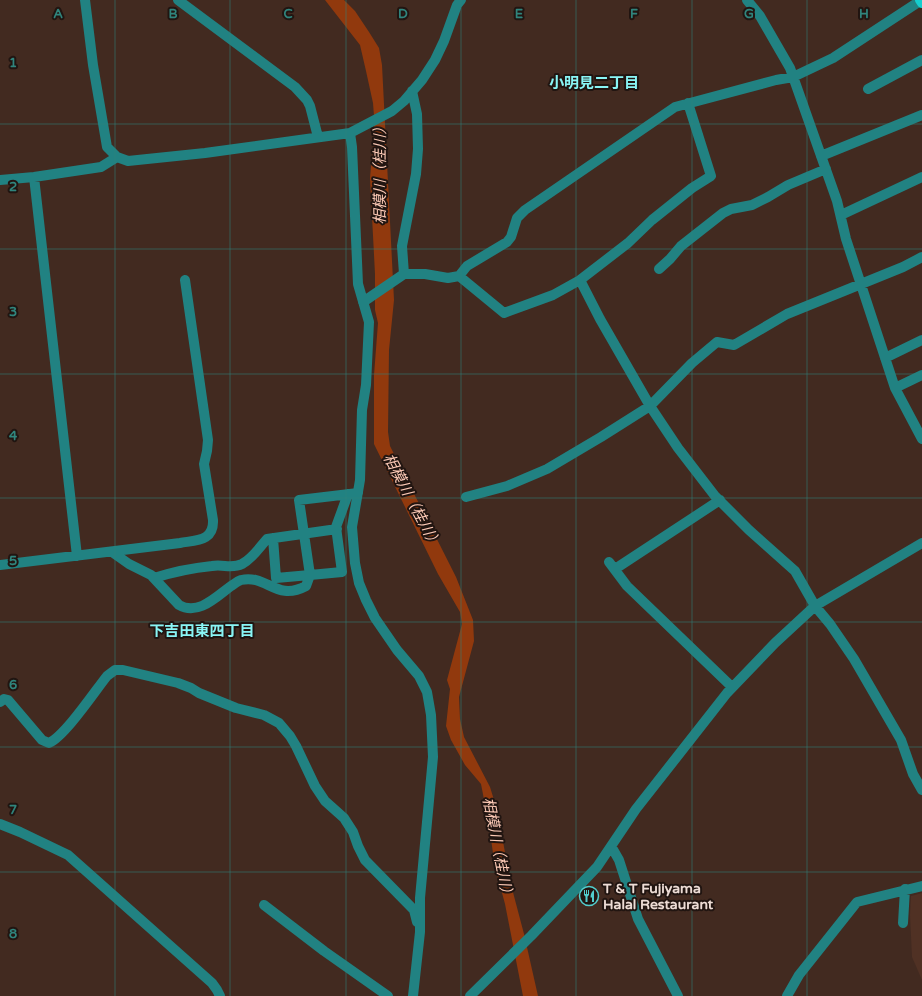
<svg xmlns="http://www.w3.org/2000/svg" width="922" height="996" font-family="'Varela Round','Noto Sans JP',sans-serif">
<style>
.built{fill:#503124}
.water{fill:#91390d}
.lines{fill:none;stroke-linecap:round;stroke-linejoin:round}
.minor{stroke:#218282;stroke-width:10}
.major{stroke:#15cdce;stroke-width:10}
.grid{fill:none;stroke:#30857d;stroke-width:1;stroke-opacity:0.55}
.labels{text-anchor:middle;dominant-baseline:central;stroke-width:4;stroke-linejoin:round;paint-order:stroke}
.poi-label{font-size:14px;font-weight:bold;fill:#eddcd5;stroke:#211511;text-anchor:start}
.neighbourhood-label{font-size:15px;font-weight:bold;fill:#89f5f5;stroke:#211511}
.water-label{font-size:15px;font-style:italic;fill:#fdcab6;stroke:#211511}
.grid-label{font-size:13px;text-anchor:middle;font-weight:bold;fill:#30857d;stroke:#211511;stroke-width:4;stroke-linejoin:round;paint-order:stroke}
</style>
<rect width="100%" height="100%" fill="#422a20"/>
<path class="built" d="M922 893V980L912 957 910 915 911 896Z"/>
<path class="water" d="M325 0H344L355 11 369 32 379 48 382 65 394 300 389 350 388 432 390 446 456 577 473 620 474 641 459 697 460 719 464 737 490 787 498 813 510 881 524 934 538 996H523L505 904 495 867 489 825 481 784 465 765 451 740 446 726 450 689 447 680 462 624 460 612 438 574 374 444V375L378 323 375 310V274L370 178 371 166 373 148 374 116 373 103 366 71 360 45Z"/>
<g class="lines">
<path class="minor" d="M85 0 93 65 107 147 117 157 128 161 205 153 350 133 392 111 404 101 422 80 435 60 444 41 457 5 461 0
M178 0 295 87 307 100 310 106 318 137
M747 0 760 16 790 68 837 201 846 239 895 388 922 439
M868 89 922 60
M350 133 352 147 358 284 369 322 366 385 362 410 360 480 352 527 355 563 359 583 366 600 375 618 397 650 419 676 427 692 431 715 433 757 420 898V932L413 996
M821 156 922 115
M34 177 77 556
M0 180 34 177 101 167 117 157
M841 215 922 177
M659 269 670 259 681 246 723 213 731 209 752 205 768 197 788 185 826 169
M404 274 402 246 416 174 418 149 417 114 412 91
M459 276 504 313 553 295 580 280 628 243 652 220 692 188 711 176 688 103
M580 280 600 319 650 406 678 448 715 496 749 530 795 571 815 606 830 624 854 659 901 740 913 774 922 790
M363 302 404 274H425L448 278 459 276 467 266 507 242 511 237 517 218 525 210 675 107 776 80 793 77 833 58 920 1
M885 358 922 340
M895 388 922 375
M348 494 336 527 342 572 310 575 299 500 358 493
M466 497 507 486 547 469 601 437 650 406 692 363 717 342 734 345 787 314 903 267 922 257
M112 552 129 564 151 575 179 605C198 616 216 597 231 586 234 584 238 581 241 580 267 574 276 602 306 586L310 575 276 578 273 538
M609 562 627 586 732 687
M0 565 180 543C197 540 214 541 213 520L204 464 207 451 208 440 185 280
M615 569 720 500
M154 578C173 572 192 568 212 566 223 564 232 569 242 564 253 558 259 548 267 539L337 529
M0 702 4 699 8 700 42 740 49 743C65 736 95 691 107 676L115 670H123L178 683 191 688 199 693 236 708 264 715 279 723 290 736 296 746 315 786 325 801 344 818 353 832 358 846 365 860 414 910 417 922
M0 824 20 832 68 855 212 983 217 990 220 996
M611 846 619 860 638 919 678 996
M264 905 324 951 388 996
M903 923 905 889
M470 996 531 936 597 867 636 809 727 693 775 643 815 606 922 543
M787 996 799 975 857 902 922 886"/>
<path class="major" d="M920 0 922 3"/>
</g>
<path class="grid" d="M115 0V996M230 0V996M346 0V996M461 0V996M576 0V996M692 0V996M807 0V996M0 124H922M0 249H922M0 374H922M0 498H922M0 622H922M0 747H922M0 872H922"/>
<defs>
<symbol id="restaurant-ring" viewBox="-11 -11 22 22"><circle r="9.5" fill="#211511" stroke="#52cdcd" stroke-width="1.5"/><path d="M-5-6h1v4h1v-4h1v4h1v-4h1v5L-1.5 .5V6h-2V.5L-5-1ZM5-6V6H3V1.5H1.5Q1.5-4 5-6Z" fill="#52cdcd"/></symbol>
</defs>
<g fill-rule="evenodd">
<use href="#restaurant-ring" x="578" y="885" width="22" height="22"/>
</g>
<g class="labels">
<g class="poi-label">
<text x="603" y="888">T &amp; T Fujiyama<tspan x="603" dy="16">Halal Restaurant</tspan></text>
</g>
<g class="neighbourhood-label">
<text x="594" y="83">小明見二丁目</text>
<text x="202" y="631">下吉田東四丁目</text>
</g>
<g class="water-label">
<text transform="translate(380 172) rotate(-90)">相模川（桂川）</text>
<text transform="translate(412 501) rotate(62)">相模川（桂川）</text>
<text transform="translate(498 849) rotate(79)">相模川（桂川）</text>
</g>
</g>
<g class="grid-label">
<text x="58" y="18">A</text>
<text x="173" y="18">B</text>
<text x="288" y="18">C</text>
<text x="403" y="18">D</text>
<text x="519" y="18">E</text>
<text x="634" y="18">F</text>
<text x="749" y="18">G</text>
<text x="864" y="18">H</text>
<text x="13" y="67">1</text>
<text x="13" y="191">2</text>
<text x="13" y="316">3</text>
<text x="13" y="440">4</text>
<text x="13" y="565">5</text>
<text x="13" y="689">6</text>
<text x="13" y="814">7</text>
<text x="13" y="938">8</text>
</g>
</svg>
